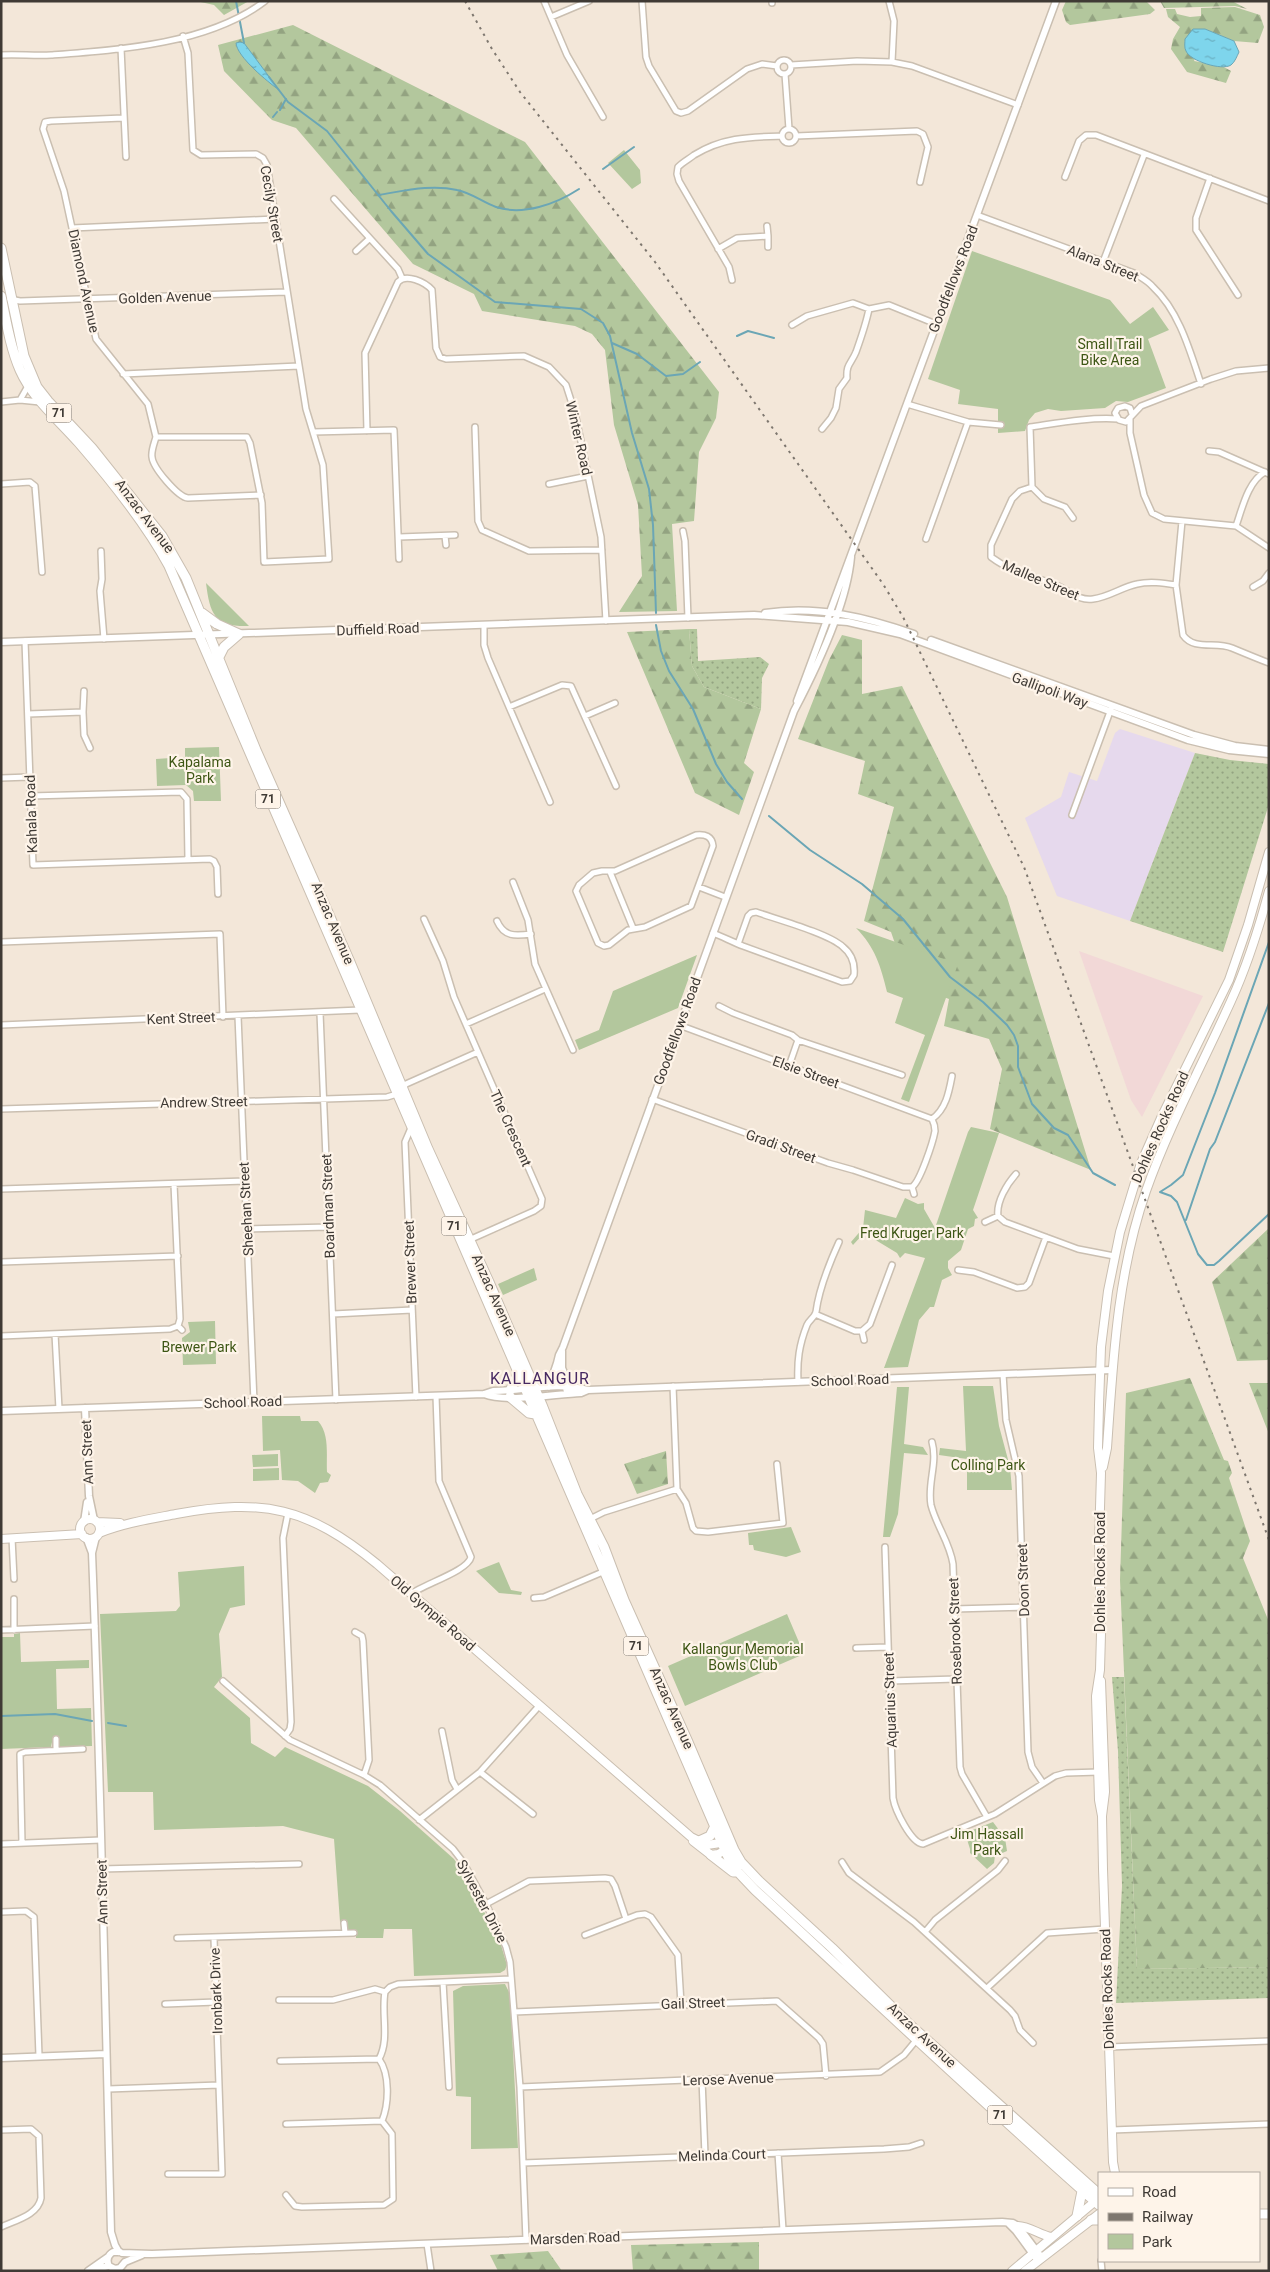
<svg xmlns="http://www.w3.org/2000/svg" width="1270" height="2272" font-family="Roboto,sans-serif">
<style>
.industrial{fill:#f2d8d7}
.medical{fill:#e6d9ed}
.grass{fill:url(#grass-dots)}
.forest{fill:url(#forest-firs)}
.green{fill:#b3c79d}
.water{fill:url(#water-ripples);stroke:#6ba6b5}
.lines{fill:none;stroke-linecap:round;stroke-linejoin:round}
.stream{stroke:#6ba6b5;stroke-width:2}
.minor-casing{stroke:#cabfb1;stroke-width:8}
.tertiary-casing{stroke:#cabfb1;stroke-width:9}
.secondary-casing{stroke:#cabfb1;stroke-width:10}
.trunk-casing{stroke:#cabfb1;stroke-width:11}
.minor{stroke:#fff;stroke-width:5}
.tertiary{stroke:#fff;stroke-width:6}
.secondary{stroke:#fff;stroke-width:8}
.trunk{stroke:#fff;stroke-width:9}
.rail{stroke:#7e776f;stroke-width:2;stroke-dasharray:2.5 5;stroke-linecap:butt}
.labels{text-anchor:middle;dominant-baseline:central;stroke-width:4.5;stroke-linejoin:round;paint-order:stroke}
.shield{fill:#fef4e9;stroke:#78726b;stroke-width:1}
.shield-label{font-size:12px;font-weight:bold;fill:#3f3a35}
.street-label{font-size:14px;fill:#3f3a35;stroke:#fef4e9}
.park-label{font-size:14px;fill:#3d5614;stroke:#fef4e9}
.quarter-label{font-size:16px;letter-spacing:1px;fill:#472962;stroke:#fef4e9}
</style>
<defs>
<pattern id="grass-dots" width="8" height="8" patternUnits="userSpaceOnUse" patternTransform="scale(1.25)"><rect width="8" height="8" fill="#b3c79d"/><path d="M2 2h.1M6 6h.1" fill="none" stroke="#93a381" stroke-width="1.8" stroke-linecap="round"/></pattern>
<pattern id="forest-firs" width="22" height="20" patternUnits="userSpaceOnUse" patternTransform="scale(1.25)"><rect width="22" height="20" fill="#b3c79d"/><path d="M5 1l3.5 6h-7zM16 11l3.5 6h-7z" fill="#93a381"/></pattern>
<pattern id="water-ripples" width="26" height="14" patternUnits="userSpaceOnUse" patternTransform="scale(1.25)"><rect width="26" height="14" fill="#7ed5ec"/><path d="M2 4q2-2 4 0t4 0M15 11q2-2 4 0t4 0" fill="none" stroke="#69aec0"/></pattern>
</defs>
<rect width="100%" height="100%" fill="#f3e7d9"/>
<path class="industrial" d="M1079 951 1203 996 1142 1117 1131 1100Z"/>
<path class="medical" d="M1120 729 1195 753 1130 921 1057 896 1025 818 1061 797 1069 772 1097 781 1115 733Z"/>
<path class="grass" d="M689 629H697L698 661 760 657 769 664 762 678 761 709 704 687 692 666Z
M1195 753 1230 760 1269 764V804L1223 952 1130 921Z
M1112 1677H1124L1137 1969 1269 1967V1998L1116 2003 1122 1886 1118 1751Z"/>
<path class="forest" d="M196 1H249L224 15 214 5Z
M1066 1H1146L1155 10 1150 14 1070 25 1066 22 1062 10Z
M1160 1H1232L1247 9 1235 6 1164 8Z
M1235 7 1260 15 1264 27 1258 43 1234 41 1205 29 1194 61 1222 66 1231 71 1226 83 1187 72 1171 49 1173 39 1180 27 1168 17 1166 9H1175L1177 14 1190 17 1201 16V8Z
M293 25 525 142 719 392 716 418 699 452 694 521 672 524 677 611 619 612 642 576 638 505 614 425 605 350 592 334 575 326 482 311 474 294 413 264 296 128 272 120 224 71 218 45Z
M689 629 692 666 704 687 761 709 744 763 754 772 739 815 695 793 627 632Z
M842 635 862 640V694L902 686 1007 897 1091 1170 990 1129 1002 1069 989 1039 944 1026 949 999 909 984 891 932 864 921 894 807 858 794 865 761 798 739 829 660Z
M1269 1228V1360L1237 1361 1212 1282Z
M1190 1378 1224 1460 1228 1461 1232 1473 1229 1478 1250 1541 1243 1558 1269 1622V1967L1137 1969 1120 1580 1126 1393Z
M1249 1383H1269V1434Z
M666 1451 668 1484 637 1494 624 1464Z
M759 2242V2271H633L631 2245Z
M548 2251 562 2271H498L490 2255Z"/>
<path class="green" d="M624 150 640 170 641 183 632 189 608 163Z
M972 251 1110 300 1130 324 1153 307 1169 330 1148 339 1166 388 1128 402 1116 401 1105 408 1061 411 1048 409 1035 413 1029 420 1025 431 998 433V409L958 404 960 390 928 379Z
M206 583 249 626C215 627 210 615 206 583Z
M219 747 221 801H194L193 791 186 785 157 786 156 759 185 757V748Z
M856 928 958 964 909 1102 901 1099 925 1035 895 1023 903 998 887 992C881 967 875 947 856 928Z
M697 955 678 1008 579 1050 575 1040 599 1030 613 991Z
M971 1127 999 1133 973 1210 978 1218 975 1219 974 1226 968 1229 961 1250 948 1261V1268L952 1275 942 1280 934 1307H930L919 1320 908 1367 884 1368 925 1258 905 1253 900 1258 897 1253 864 1233 853 1245 851 1242 863 1228 865 1210 896 1218 905 1198 918 1204 924 1203V1209L935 1228 968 1132Z
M534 1268 537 1280 503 1295 498 1284Z
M215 1321 216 1364 183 1365 182 1338 190 1332 188 1322Z
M963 1386H993L999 1426 1010 1467 1012 1490H967V1459L939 1455 940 1448 966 1451Z
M897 1387H909L904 1444 923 1447 928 1455 904 1453 898 1514 890 1537H883Z
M262 1416H300L301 1421H318C330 1434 326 1456 327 1472L331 1475 328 1482 320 1483 315 1493 298 1481 282 1480 280 1450 263 1451Z
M278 1454V1466L253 1467 252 1455Z
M279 1468V1480L253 1481V1469Z
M791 1527 801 1552 786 1557 754 1550 753 1545H749L748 1533Z
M499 1562 511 1590 522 1592 521 1595 499 1593 476 1571Z
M244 1566 245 1605 230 1608 219 1634 222 1677 214 1687 250 1718 251 1743 275 1757 285 1747 368 1786 400 1811 454 1859 468 1880 501 1945 507 1965 505 1970 500 1973 414 1976 412 1929H384L383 1938H356V1931L347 1930V1921L340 1922 334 1839 283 1826 154 1830 153 1792H108L100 1614 176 1611 180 1606 178 1572Z
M787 1614 804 1654 685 1706 668 1666Z
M20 1633 21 1662 89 1660V1668L56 1669 57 1709 91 1708 92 1746 59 1747V1737H53L51 1747 1 1749V1637H14V1634Z
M993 1822 1005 1838 1007 1851 995 1856 994 1863 987 1869 970 1853V1849L965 1833Z
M505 1984 510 1994 518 2148 471 2149V2097L456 2096 453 1991 463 1986Z"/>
<path class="water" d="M1193 29H1205L1234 41 1239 52C1237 56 1235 62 1231 65 1222 71 1190 61 1186 51 1184 48 1185 42 1185 39Z
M240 42 244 43 279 90C268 82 237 57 236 43Z"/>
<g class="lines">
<path class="stream" d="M236 1 244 43
M269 77 288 102 327 131 391 211 428 254 495 302 581 309 603 323 610 336 632 433 649 489 653 525 656 613
M280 110 286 99
M273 117 277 112
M603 169 634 147
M378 195C404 191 431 184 457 190 472 193 482 202 496 207 523 216 556 204 579 189
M737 336 748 331 774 338
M612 343 637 354 666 376 683 374 700 362
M656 625 661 651 669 671 693 709 716 764 727 782 742 799
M769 816 810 850 862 884 903 919 950 977 983 1002 1007 1025 1014 1035 1018 1046V1067L1032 1104 1054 1128 1068 1135 1093 1173 1115 1185
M1160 1192 1171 1185 1183 1175 1215 1093 1269 942
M1160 1192 1171 1196 1177 1202 1198 1254 1207 1265H1214L1219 1261 1269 1214
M1186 1220 1210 1149 1215 1142 1269 1003
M1 1716 55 1714 92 1721
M108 1723 126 1726"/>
<defs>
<path id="minor" d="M544 1 567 55 603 117
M642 1 646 57 649 66 676 111 681 113 688 111 747 69 762 64 777 66
M889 1 894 21 892 62
M772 3V1
M551 17 589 1
M121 48 126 157
M1 55C18 54 35 56 51 55 119 50 209 44 265 1
M777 67a7 7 0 1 1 14 0a7 7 0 1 1-14 0Z
M791 65 857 61 892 62 912 66 1018 105
M785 74 789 129
M123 118 51 121 45 122 43 129 64 191 96 339 148 404 156 437H247L250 443 262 503 264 562 329 559 323 465 306 409 267 165 263 158 256 154 201 155 193 150 188 53 183 36
M782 136a7 7 0 1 1 14 0a7 7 0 1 1-14 0Z
M796 136 917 131 923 134 928 147 920 182
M1065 177 1079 141 1086 135H1096L1269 201
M1210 178 1196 218V230L1238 295
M334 199 398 269 402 278
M977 215 1134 273C1140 277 1148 281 1153 287 1179 311 1190 351 1201 384
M767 226 768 236
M72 228 275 219
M718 249 737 238 768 236V247
M356 251 369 239
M1103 262 1144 155
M732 280 729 267 679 181 677 174 678 167C683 162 689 159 694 155 723 137 750 137 782 136
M10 299 20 301 287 292
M792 325 807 316 853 303 869 309 889 305 936 324
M123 374 299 366
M20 400 28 386
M1 402 20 400 40 402
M907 404 968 422 1001 425
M1132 414 1130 408 1125 406 1118 408 1115 413 1119 420 1126 422 1141 406 1211 379 1236 371 1269 368
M1130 419V433L1144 495 1152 513 1164 519 1236 526 1269 548
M475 427 478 521 482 530 529 551 602 550
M822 429 831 418 836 408 839 389 847 378C846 364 851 364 856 352 861 338 866 324 869 309
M367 431 365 353 398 282C406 273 425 282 432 290L436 348 440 357 446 359 524 356 549 367 566 385 575 413 601 537 606 621
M313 432 394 430 399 559
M156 437C154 444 151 451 152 457 153 468 178 497 188 498L261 495
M1209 451 1219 452 1269 474
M1 484 30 482 35 486 42 572
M549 484 588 476
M1032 487 1020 491 1012 499 991 545V557C1012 573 1035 576 1058 586 1071 592 1079 601 1093 599 1109 597 1122 587 1137 584 1150 581 1163 583 1176 585
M1073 518 1065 507 1044 499 1032 487 1030 427C1058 423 1090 417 1118 419
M1182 521 1176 585 1183 635C1194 651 1216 641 1232 648 1244 653 1256 658 1269 663
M1236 526C1242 509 1248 481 1265 472
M683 531 685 541 688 618
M445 536 446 545
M399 537 455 535
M926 539 968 422
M101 551 102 579 100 591 104 639
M1253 587 1263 581 1269 573
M484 625V645L488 658 550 802
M25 641 33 865 210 859 214 861 217 867 218 894
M509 707 562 685 571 686 616 786
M83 712 84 691
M28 714 83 712 84 735 90 748
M585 716 615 703
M1 778 29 777
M30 796 181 792 187 799 188 859
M1072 815 1111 709
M696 835C705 834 712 836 713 846L691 906 645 927 628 930 609 945 604 946 598 943 576 891 579 885 593 873 602 871H615Z
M610 872 633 928
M513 882 528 920 535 964 573 1050
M699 887 725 897
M424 919 443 961 454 997 542 1199 541 1206 534 1211 469 1240
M497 921C504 937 515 936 531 934
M713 933C723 937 733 942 743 946L842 982 850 981 854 975C855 964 852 954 843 947 830 934 776 919 756 912L751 913 748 916 738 944
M1 942 220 934 223 1017
M719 1006 733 1013 792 1035 798 1040 902 1075
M320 1013 336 1400
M238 1016 254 1402
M466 1024 545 989
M1 1025 360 1010
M679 1025 932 1119
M789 1066 798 1040
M652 1099 828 1163 853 1170 903 1187H912
M1 1109 387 1097 397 1094 406 1084 478 1052
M932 1119C946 1109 949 1092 952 1076
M411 1128 405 1142 416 1397
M174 1184 180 1319 178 1326
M1 1189 245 1181
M914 1194 912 1187C920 1182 933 1142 935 1131 935 1126 934 1123 932 1119
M998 1216C996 1202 1007 1184 1016 1174
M985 1222 998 1216 1005 1222 1078 1249 1114 1256
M247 1229 329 1227
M1 1262 178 1256
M958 1270 974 1272 1017 1288 1025 1287 1029 1283 1046 1237
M333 1314 412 1310
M815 1314 855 1331H862L864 1340
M862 1331 870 1324 892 1265
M55 1334 59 1409
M1 1336 170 1329 178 1326 182 1330
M1003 1374 1006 1420 1019 1476 1028 1752 1032 1767 1043 1783
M798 1382C797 1361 799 1345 807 1325 809 1320 815 1317 816 1312 819 1288 829 1264 839 1242
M673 1386 677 1489 686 1503 693 1528 696 1531 708 1532 783 1523 777 1464
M932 1442C938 1463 927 1484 931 1505 936 1525 950 1543 953 1564L960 1767 962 1774 987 1817
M588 1520 604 1512 677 1489
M12 1538 14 1579
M885 1547 893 1798C895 1810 911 1843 923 1844L995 1814 1055 1776 1066 1773 1099 1772
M411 1594C424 1584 468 1571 471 1557L439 1481 436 1396
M534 1598 544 1597 605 1571
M14 1599V1630
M954 1609 1024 1607
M1 1630 95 1626
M355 1632 362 1636 363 1641 369 1760 364 1775
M856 1648 888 1647
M223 1681 290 1740 364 1775 380 1785 453 1849 463 1862 486 1904 506 1947 510 1962 520 2087 526 2240
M890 1681 956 1679
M442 1731 452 1780 457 1789
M285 1736 290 1729 291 1722 283 1538 288 1513
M56 1739V1750
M480 1772 533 1814
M419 1820 480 1772 539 1706
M22 1843 20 1754 25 1752 83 1749
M1 1844 101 1840
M842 1862 849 1873 914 1922 1010 2010 1015 2016 1020 2030 1033 2043
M101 1869 299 1864
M486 1904 529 1881 605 1878 611 1879 615 1886 626 1919
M1 1912 26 1911 34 1917 39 2056
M344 1923 345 1933
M925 1932 935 1920 998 1870 1005 1861
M585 1935 637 1915 645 1914 651 1917 678 1955 681 2004
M177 1938 354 1933
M443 1982 449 2087
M987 1988 1047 1933 1105 1929
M385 1992 390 1987 398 1984 511 1979
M279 2000H333L375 1989 385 1992
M165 2004 216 2002
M514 2012 777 2001 819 2038 823 2044 826 2076
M1109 2047 1269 2041
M280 2061 379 2059
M702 2079 705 2155
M520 2087 880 2072 904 2055 918 2038
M108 2089 219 2085
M286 2124 382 2121
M1 2130 31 2129 39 2136 41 2198C38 2215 16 2220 1 2227
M1112 2130 1269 2124
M778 2153 783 2230
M523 2163 884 2149 909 2147 921 2143
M168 2174H222L214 1938
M286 2195 295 2206 302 2207 384 2205 393 2199 392 2134 382 2121C389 2104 390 2074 379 2059 390 2039 381 2014 385 1992
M427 2244 431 2271
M1101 2261 1102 2271"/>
<path id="tertiary" d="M765 613C817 605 866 617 914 634
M931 640 1194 735 1235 746 1269 750
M1 642 754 615 848 622 900 634 1188 740 1229 750 1269 754
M797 701 1056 1
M562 1351V1368L571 1390
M549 1387 557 1363
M484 1394C507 1403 555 1394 581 1393L588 1390
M568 1394 557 1363 559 1355 563 1347 794 711C816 669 847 604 851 557
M85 1408 89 1496 94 1520
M1 1411 484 1394 493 1391C523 1391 558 1381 588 1390L1112 1370
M84 1522 87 1502
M86 1537 92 1553
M96 1537 92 1553C101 1779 105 2005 111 2232L115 2245 119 2252
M1 2058 106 2054
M1008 2223 1016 2231 1038 2261
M122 2253 152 2254 1002 2222 1013 2223 1018 2226 1042 2258
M109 2266 115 2269 120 2268 125 2262 142 2255
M109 2266C106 2260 108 2255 113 2252H120
M91 2270 109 2266
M88 2271 108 2257"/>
<path id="secondary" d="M1103 1467 1107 1448C1113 1362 1117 1274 1146 1191 1169 1126 1202 1065 1231 1001 1247 966 1259 928 1269 891
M80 1529a10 10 0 1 1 20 0a10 10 0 1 1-20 0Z
M97 1522 120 1523
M99 1533C124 1523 150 1519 176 1514 264 1498 307 1507 377 1564L691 1837 707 1845 727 1842
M1 1539 82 1534
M1101 1681 1105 1792 1102 1816 1103 1869 1113 2162 1115 2173
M1102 1816 1099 1800 1096 1696 1100 1670 1101 1634 1099 1542 1101 1473 1098 1448 1099 1405 1101 1347 1108 1291 1120 1232 1141 1163 1161 1118 1229 980 1248 925 1269 852
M693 1841 711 1855 718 1854 730 1848
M1018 2226C1029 2226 1040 2235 1051 2237
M1012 2271 1099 2198
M1025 2271 1099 2214"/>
<path id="trunk" d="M1 248 24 356 37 387 48 401 92 448 162 536 186 578 256 750 350 962 428 1149 489 1282 542 1405 577 1494 604 1547 624 1600 688 1742 734 1850 741 1862 759 1881 832 1948 908 2023 1099 2194
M1 296C6 320 10 347 20 370 33 399 58 419 79 443 111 480 146 523 169 566L728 1857 738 1872 755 1890C869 1995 982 2102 1099 2205
M202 613 217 624 239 634 224 647 219 657
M510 1391 518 1373
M510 1397 529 1413 535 1414
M699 1841 710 1836 715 1826
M711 1855 733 1872H738
M1259 2214H1269
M1077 2216 1082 2191
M1091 2220H1099"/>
</defs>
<use href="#minor" class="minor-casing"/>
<use href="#tertiary" class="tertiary-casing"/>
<use href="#secondary" class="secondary-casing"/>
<use href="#trunk" class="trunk-casing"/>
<use href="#minor" class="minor"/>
<use href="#tertiary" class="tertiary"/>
<use href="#secondary" class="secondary"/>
<use href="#trunk" class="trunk"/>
<path class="rail" d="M465 1 492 49 520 92 655 262 883 584 903 617 1024 867 1269 1540"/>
</g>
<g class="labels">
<g class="shield">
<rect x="46.5" y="403.5" width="25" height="19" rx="4"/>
<rect x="255.5" y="789.5" width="25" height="19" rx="4"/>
<rect x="441.5" y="1216.5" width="25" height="19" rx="4"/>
<rect x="623.5" y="1636.5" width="25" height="19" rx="4"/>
<rect x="987.5" y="2105.5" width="25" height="19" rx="4"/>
</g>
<g class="shield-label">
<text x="59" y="413">71</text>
<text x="268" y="799">71</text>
<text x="454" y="1226">71</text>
<text x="636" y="1646">71</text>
<text x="1000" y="2115">71</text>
</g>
<g class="street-label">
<text transform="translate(272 204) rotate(80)">Cecily Street</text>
<text transform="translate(1103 263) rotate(22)">Alana Street</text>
<text transform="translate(953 279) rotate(-69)">Goodfellows Road</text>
<text transform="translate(84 281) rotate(78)">Diamond Avenue</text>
<text transform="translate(165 297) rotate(-2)">Golden Avenue</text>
<text transform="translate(579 438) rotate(77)">Winter Road</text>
<text transform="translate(145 516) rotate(53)">Anzac Avenue</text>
<text transform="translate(1041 580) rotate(23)">Mallee Street</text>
<text transform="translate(378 629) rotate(-2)">Duffield Road</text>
<text transform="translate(1050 690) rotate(20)">Gallipoli Way</text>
<text transform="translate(31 814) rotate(-92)">Kahala Road</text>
<text transform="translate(333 923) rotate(67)">Anzac Avenue</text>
<text transform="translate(181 1018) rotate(-2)">Kent Street</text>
<text transform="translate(677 1031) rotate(-70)">Goodfellows Road</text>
<text transform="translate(806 1072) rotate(20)">Elsie Street</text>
<text transform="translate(204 1102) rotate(-1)">Andrew Street</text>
<text transform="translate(1160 1127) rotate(-66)">Dohles Rocks Road</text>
<text transform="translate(511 1128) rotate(66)">The Crescent</text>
<text transform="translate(781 1146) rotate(20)">Gradi Street</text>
<text transform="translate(328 1206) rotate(-92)">Boardman Street</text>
<text transform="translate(246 1209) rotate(-93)">Sheehan Street</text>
<text transform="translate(410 1262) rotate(-92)">Brewer Street</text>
<text transform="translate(494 1295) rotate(66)">Anzac Avenue</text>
<text transform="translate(850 1380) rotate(-2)">School Road</text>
<text transform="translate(243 1402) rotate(-2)">School Road</text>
<text transform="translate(87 1452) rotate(-92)">Ann Street</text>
<text transform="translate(1100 1572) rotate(-90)">Dohles Rocks Road</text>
<text transform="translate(1023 1580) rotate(-92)">Doon Street</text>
<text transform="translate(433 1613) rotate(41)">Old Gympie Road</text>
<text transform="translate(955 1631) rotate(-92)">Rosebrook Street</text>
<text transform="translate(890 1700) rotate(-92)">Aquarius Street</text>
<text transform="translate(672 1708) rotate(66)">Anzac Avenue</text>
<text transform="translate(102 1892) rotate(-91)">Ann Street</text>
<text transform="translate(482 1901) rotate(62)">Sylvester Drive</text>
<text transform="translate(1107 1989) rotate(-92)">Dohles Rocks Road</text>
<text transform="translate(216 1991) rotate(-92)">Ironbark Drive</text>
<text transform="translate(693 2003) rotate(-2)">Gail Street</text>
<text transform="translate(922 2035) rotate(43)">Anzac Avenue</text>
<text transform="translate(728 2079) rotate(-2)">Lerose Avenue</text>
<text transform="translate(722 2155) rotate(-2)">Melinda Court</text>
<text transform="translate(575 2238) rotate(-2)">Marsden Road</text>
</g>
<g class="park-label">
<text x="1110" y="344">Small Trail<tspan x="1110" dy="16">Bike Area</tspan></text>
<text x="200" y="762">Kapalama<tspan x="200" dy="16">Park</tspan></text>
<text x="912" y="1233">Fred Kruger Park</text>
<text x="199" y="1347">Brewer Park</text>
<text x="988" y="1465">Colling Park</text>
<text x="743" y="1649">Kallangur Memorial<tspan x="743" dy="16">Bowls Club</tspan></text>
<text x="987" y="1834">Jim Hassall<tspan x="987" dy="16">Park</tspan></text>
</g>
<g class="quarter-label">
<text x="540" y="1378">KALLANGUR</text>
</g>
</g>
<rect width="1270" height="2272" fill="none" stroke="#3f3a35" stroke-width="5"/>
<rect x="1098" y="2172" width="162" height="90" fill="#fef4e9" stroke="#b2aaa1"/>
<rect x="1108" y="2188" width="25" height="8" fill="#ffffff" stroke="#b2aaa1"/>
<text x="1142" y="2197" font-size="15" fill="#3f3a35">Road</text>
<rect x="1108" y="2213" width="25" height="8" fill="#7e776f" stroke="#b2aaa1"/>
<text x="1142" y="2222" font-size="15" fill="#3f3a35">Railway</text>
<rect x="1108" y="2234" width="25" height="15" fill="#b3c79d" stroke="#b2aaa1"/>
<text x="1142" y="2247" font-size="15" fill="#3f3a35">Park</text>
</svg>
